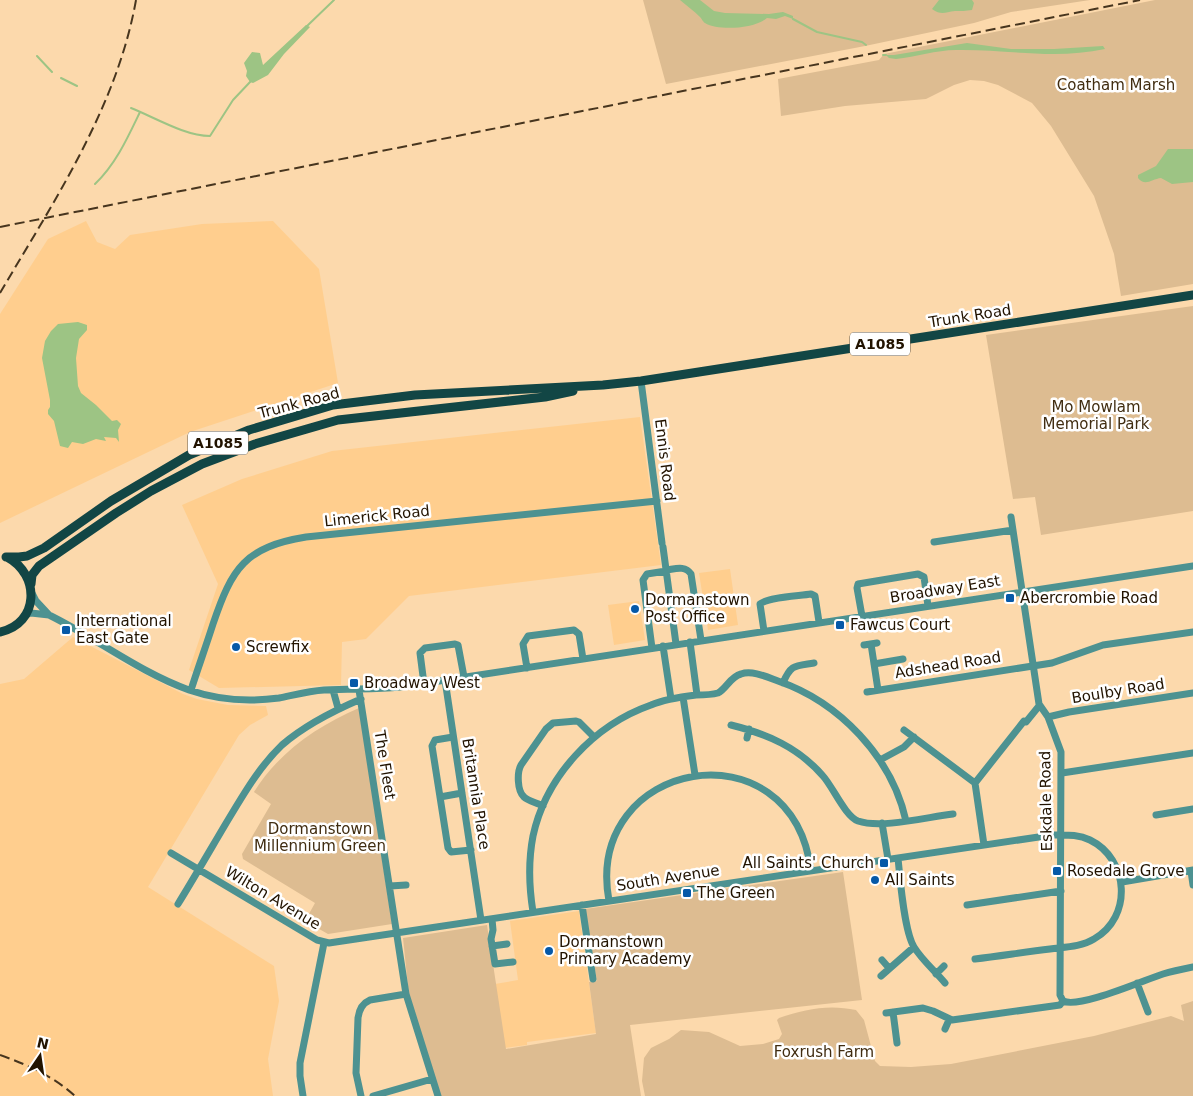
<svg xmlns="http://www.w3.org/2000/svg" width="1193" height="1096" font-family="'DejaVu Sans',sans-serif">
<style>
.built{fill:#ffce8e}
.green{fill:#ddbc91}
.water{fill:#9dc484}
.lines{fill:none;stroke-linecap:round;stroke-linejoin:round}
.stream{stroke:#9dc484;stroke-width:2}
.minor{stroke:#4d9291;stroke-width:7}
.major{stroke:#124645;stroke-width:9}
.rail{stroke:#47351e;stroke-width:2;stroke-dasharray:10 5;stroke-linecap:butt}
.poi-dot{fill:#0659a8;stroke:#fff;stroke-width:2}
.labels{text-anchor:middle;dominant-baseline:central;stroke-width:5;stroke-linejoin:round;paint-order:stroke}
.shield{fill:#fff;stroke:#645a4c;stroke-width:1}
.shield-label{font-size:14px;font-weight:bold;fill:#221300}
.park-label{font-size:15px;fill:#412d11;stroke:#fff}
.street-label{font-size:15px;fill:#221300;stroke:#fff}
.poi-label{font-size:15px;fill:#221300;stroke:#fff;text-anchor:start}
</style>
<rect width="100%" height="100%" fill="#fcd9ac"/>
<path class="built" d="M86 221 97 242 115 249 130 235 202 224 273 221 319 269 338 383 190 432 0 523V314L48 239Z
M640 417 661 565 409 596 366 639 342 642 341 685 219 688 189 670 218 584 182 505 242 479 332 451Z
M730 569 738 625 708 630 699 573Z
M639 601 645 640 614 645 608 605Z
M73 637 183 694 197 699 228 705 266 706 268 715 250 725 239 735 148 887 274 966 279 1001 268 1059 273 1096H0V684L24 679Z
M579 911 596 1033 527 1042V1045L504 1048 495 984 518 980 510 921Z"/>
<path class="green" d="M643 0H1090L1011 12 974 23 865 46 666 84Z
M1155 0H1193V284L1121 296 1114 254 1094 196 1051 126 1032 103 998 85 984 81 970 80 954 85 926 99 845 106 781 116 778 79 879 60 884 54Z
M1193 306V511L1041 535 1035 497 1013 499 986 335Z
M359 708 392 924 328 934 305 921 315 903 243 859 242 854 271 804 254 792C278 753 317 726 359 708Z
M843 872 862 1000 630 1025 641 1096H441L409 996 403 938 487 925 506 1049 596 1034 589 982 597 981 585 909Z
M1193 1001V1096H645L642 1081 644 1058 651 1048 669 1039 681 1030 709 1032 740 1046 763 1044 779 1039 782 1034 777 1020 779 1018C805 1009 829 1004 856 1010L864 1020 875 1061 880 1066 911 1067 951 1064 1094 1036 1171 1016 1184 1021 1181 1005Z"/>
<path class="water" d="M680 0H700L714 11 725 13 769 14 783 12 793 16V19L785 16 776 19 767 18C754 29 718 31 705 23 704 23 701 18 700 17 694 11 686 5 680 0Z
M939 0H972L974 3 972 10C966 11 961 11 955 11 945 12 942 16 932 9Z
M306 25 310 27 284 54 268 75 253 83 250 82 246 76 247 71 244 63 252 52 260 53 263 65Z
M967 43 1011 49H1054L1103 46 1105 49C1055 60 1006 49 956 50 936 50 916 57 896 59L889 58 886 55H894Z
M1168 149H1193V182L1172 184 1161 178C1152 179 1145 187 1138 178V175L1156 166Z
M78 322 87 325V330L79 339 76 358 78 386 81 393 96 405 112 421 117 420 121 424 118 430 119 442 116 438 104 437 106 441 96 439 83 444 72 442 68 448 60 446 54 421 48 414V410L50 407V400L42 358 45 341 51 331 58 324Z"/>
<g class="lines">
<path class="stream" d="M793 19 817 32 862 42 866 45
M306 27 334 0
M883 55H886
M37 56 52 72
M61 78 77 86
M131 108C154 117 185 136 210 136L233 100 251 81
M95 184C116 164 128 137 140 112"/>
<path class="minor" d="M641 381 662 543
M1011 517 1039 704 1048 717 1061 752 1060 995 1063 1001
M934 542 1013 530
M663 547 676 644
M666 570C675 569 685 565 691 574L701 640
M32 593 36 601 49 615
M25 615 31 613 49 615C96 638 139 672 189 690 218 700 249 702 279 698 294 695 309 691 324 690 350 688 374 690 400 687L1193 566
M862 616 857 588 858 584 918 574 924 577 928 606
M764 631 760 604C768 597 799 596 811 594L815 596 819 622
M690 642 697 695
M871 644 878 690
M864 645 877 643
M663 646 671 699
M652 648 643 580 647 574 666 571
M874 664 903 659
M527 668 523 644 528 636 574 630 579 634 583 659
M445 680 481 920
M783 683C791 664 795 666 814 663
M424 684 420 653 425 648 455 644 458 645 464 677
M191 690C198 668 206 646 213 624 232 568 245 547 306 537L657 501
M333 690 338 708
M359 690 406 994 438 1096
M867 692 1052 663 1103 645 1193 632
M683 697 695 775
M1048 717 1069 712 1193 693
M731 725C767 734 798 747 823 776 833 787 845 816 858 821 882 829 927 817 953 814
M904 730 975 783 984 845
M453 737 435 740 432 746 448 848 451 852 471 850
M747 738 749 729
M880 760 904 747 914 737
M1062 773 1193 753
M975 783 1024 721 1026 722 1039 706
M440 797 462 793
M543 806C538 803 528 801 524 797 517 791 517 772 521 765L546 729 553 723 576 721 579 722 594 737
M1156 815 1193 809
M882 823 888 859
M171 853 317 940 329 943 1052 835C1066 835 1078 834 1090 840 1129 859 1133 917 1094 939 1081 947 1065 947 1050 949 1025 952 1000 956 975 959
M898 858C900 878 904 931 914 947 922 960 935 971 945 983
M1191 871 1193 885
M1122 882 1193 870
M390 886 406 885
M609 901C583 759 792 721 811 871
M178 904C194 878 209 852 225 825 242 797 258 768 282 745 305 725 333 711 361 699
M582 905 593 979
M967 905 1061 891
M533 912C529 887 528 862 533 836 546 776 594 725 651 705 665 699 680 697 696 695 703 695 711 695 718 693 727 688 730 677 741 674 752 670 767 677 778 681 839 702 892 757 906 821
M492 919 493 930 491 939 495 964 513 962
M492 946 507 944
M882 960 889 968
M936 974 944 966
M881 976 914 947
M1137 983 1148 1012
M1063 1001C1079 1009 1144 980 1163 974 1173 971 1183 969 1193 967
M893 1012 897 1043
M886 1013 923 1008 933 1011 952 1020 1060 1005 1063 1001
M945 1029 949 1020
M303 1096 300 1076V1063L324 943
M361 1096 356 1073 358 1018C359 1010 363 1003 370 1000L406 994
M373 1096 432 1079"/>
<path class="major" d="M6 557H19L27 556 44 548 111 501 189 455 249 430 333 405 415 395 603 385 641 381 1193 295
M31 584 32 575 39 566 116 513 151 491 202 464 255 444 338 420 545 397 573 391
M0 632C39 624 41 575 7 557"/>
<path class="rail" d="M0 227 1140 0
M0 293C54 201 117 107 136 0
M0 1055C28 1065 53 1076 75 1096"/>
</g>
<g class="poi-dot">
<rect x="1005" y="593" width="10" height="10" rx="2.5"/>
<circle cx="635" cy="609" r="5"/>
<rect x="835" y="620" width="10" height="10" rx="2.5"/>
<rect x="61" y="625" width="10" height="10" rx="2.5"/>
<circle cx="236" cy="647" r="5"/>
<rect x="349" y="678" width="10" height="10" rx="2.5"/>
<rect x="879" y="858" width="10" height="10" rx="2.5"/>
<rect x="1052" y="866" width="10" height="10" rx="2.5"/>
<circle cx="875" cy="880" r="5"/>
<rect x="682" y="888" width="10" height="10" rx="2.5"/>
<circle cx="549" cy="951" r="5"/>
</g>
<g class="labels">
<g class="shield">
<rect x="850" y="332.5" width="60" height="23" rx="4"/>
<rect x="188" y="431.5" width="60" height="23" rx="4"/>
</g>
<g class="shield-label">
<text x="880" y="344">A1085</text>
<text x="218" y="443">A1085</text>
</g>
<g class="park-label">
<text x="1116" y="85">Coatham Marsh</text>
<text x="1096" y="407">Mo Mowlam<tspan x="1096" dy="17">Memorial Park</tspan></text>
<text x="320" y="829">Dormanstown<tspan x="320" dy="17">Millennium Green</tspan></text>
<text x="824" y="1052">Foxrush Farm</text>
</g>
<g class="street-label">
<text transform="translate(970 316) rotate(-9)">Trunk Road</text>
<text transform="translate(299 403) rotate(-15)">Trunk Road</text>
<text transform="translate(665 460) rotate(83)">Ennis Road</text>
<text transform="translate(377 516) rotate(-6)">Limerick Road</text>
<text transform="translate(945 589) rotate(-9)">Broadway East</text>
<text transform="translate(948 665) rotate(-9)">Adshead Road</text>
<text transform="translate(1118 691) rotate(-9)">Boulby Road</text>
<text transform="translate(385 765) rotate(81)">The Fleet</text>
<text transform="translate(476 794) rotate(81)">Britannia Place</text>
<text transform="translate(1046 801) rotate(-91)">Eskdale Road</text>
<text transform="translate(668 878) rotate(-9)">South Avenue</text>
<text transform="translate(273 898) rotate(31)">Wilton Avenue</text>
</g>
<g class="poi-label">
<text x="1020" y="598">Abercrombie Road</text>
<text x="645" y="600">Dormanstown<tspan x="645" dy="17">Post Office</tspan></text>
<text x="76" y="621">International<tspan x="76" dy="17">East Gate</tspan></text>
<text x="850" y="625">Fawcus Court</text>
<text x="246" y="647">Screwfix</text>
<text x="364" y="683">Broadway West</text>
<text x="874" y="863" text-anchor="end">All Saints' Church</text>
<text x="1067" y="871">Rosedale Grove</text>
<text x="885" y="880">All Saints</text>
<text x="697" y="893">The Green</text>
<text x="559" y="942">Dormanstown<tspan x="559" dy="17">Primary Academy</tspan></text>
</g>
</g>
<g transform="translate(40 1056) rotate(13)" stroke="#ffffff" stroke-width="4" paint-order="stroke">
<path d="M0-4L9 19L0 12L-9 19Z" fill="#221300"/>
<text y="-8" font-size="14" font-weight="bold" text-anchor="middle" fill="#221300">N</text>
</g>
</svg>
